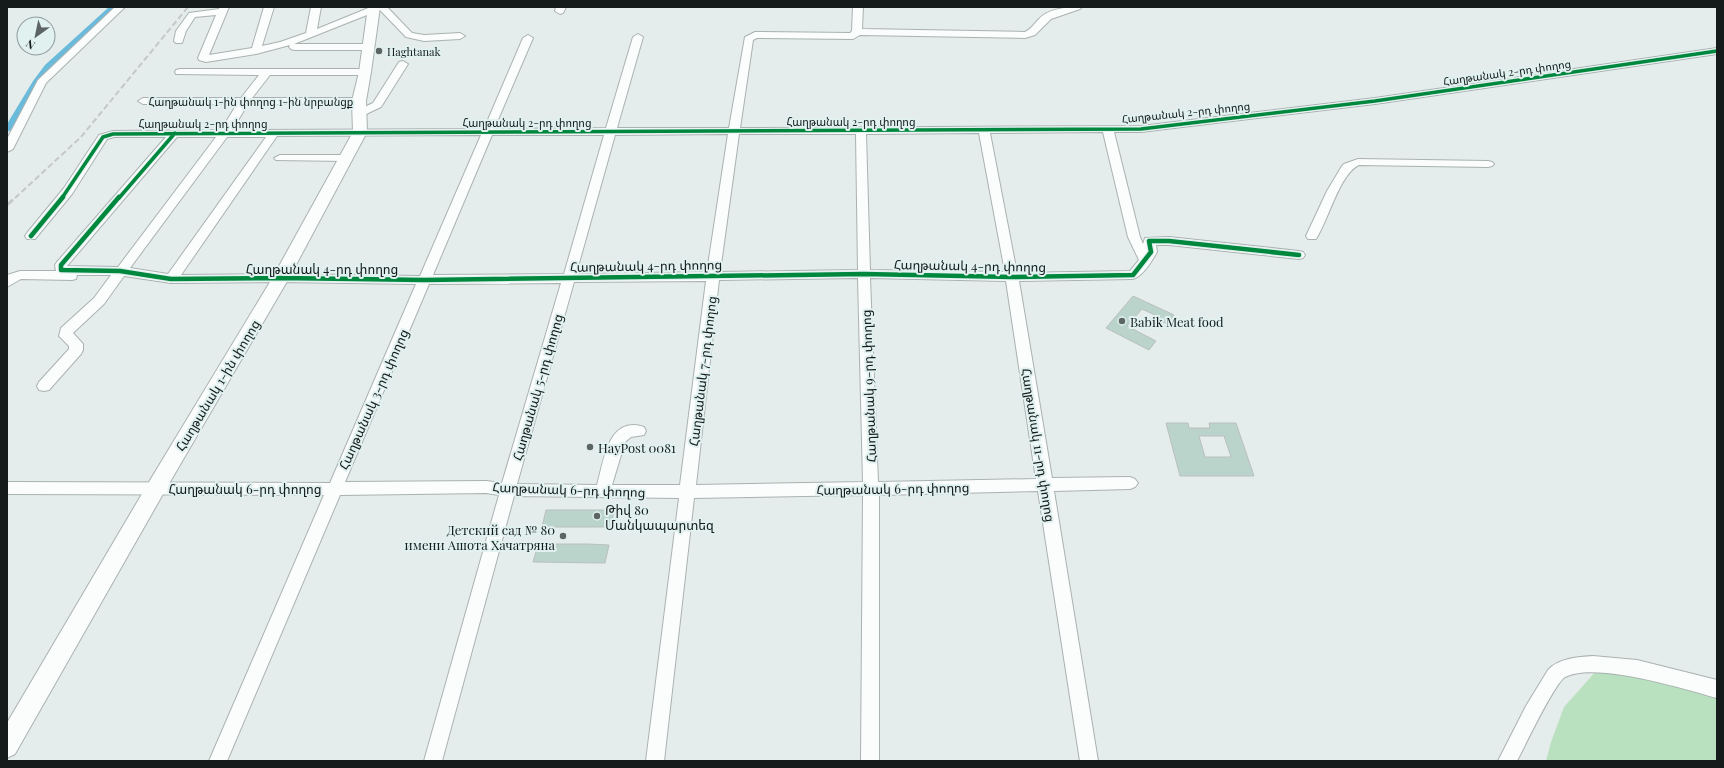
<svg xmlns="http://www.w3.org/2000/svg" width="1724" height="768" font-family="'Playfair Display','Noto Sans Armenian',serif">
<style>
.green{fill:#b9e1bf}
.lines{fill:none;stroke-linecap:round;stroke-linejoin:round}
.canal{fill:#6abbdb;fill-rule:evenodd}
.building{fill:#bad3cb;stroke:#bac0be;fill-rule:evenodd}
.minor-casing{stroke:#aab2b1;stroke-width:2}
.major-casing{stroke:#aab2b1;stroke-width:2}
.minor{fill:#fbfcfc;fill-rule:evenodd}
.major{fill:#fbfcfc;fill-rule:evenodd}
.rail-far1{stroke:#c5c8c8;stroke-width:2;stroke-dasharray:6 3;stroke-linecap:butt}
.rail{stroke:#c5c8c8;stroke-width:3;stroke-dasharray:8 4;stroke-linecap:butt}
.cycleway-far1-casing{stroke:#e0f1ef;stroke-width:5.5}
.cycleway-casing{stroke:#e0f1ef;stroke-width:7}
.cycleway-far1{stroke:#00873e;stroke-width:3.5}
.cycleway{stroke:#00873e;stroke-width:4.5}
.poi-dot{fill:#5d6464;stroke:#e0f1ef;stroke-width:1.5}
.labels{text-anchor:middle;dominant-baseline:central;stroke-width:4;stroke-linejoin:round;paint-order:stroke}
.far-poi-label{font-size:11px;fill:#141b1a;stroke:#e0f1ef;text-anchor:start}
.far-street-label{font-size:11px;fill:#141b1a;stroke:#e0f1ef}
.street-label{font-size:13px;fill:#141b1a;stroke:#e0f1ef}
.poi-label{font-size:13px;fill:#141b1a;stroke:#e0f1ef;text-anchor:start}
</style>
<rect width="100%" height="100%" fill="#e4edec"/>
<path class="green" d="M1597 670 1658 676 1717 695V761H1546L1551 742 1564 707Z"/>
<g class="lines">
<path class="canal" d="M109 7H116L51 69 40 82 11 130 7 132V124L33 81 45 65Z"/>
</g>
<path class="building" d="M1133 296 1174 315 1167 324 1155 318 1157 316 1142 309 1127 326 1156 341 1149 350 1106 328Z
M1166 423H1188L1189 428H1210L1209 423H1236L1254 476H1180ZM1199 436H1224L1231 457H1205Z
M546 510H614L611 527H542Z
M557 544H588L609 545 605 563 533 562 538 545Z"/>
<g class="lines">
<defs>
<path id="minor" d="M115 7H125L46 83 13 149 7 152V139L38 80Z
M219 7H229L209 55 252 48 264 7H274L262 46 280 42 306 33 311 7H321L317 29 371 7H377L379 9 377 11 294 44H369L374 47 369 50H294L291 49 289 47 290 45 256 54 206 62 199 60 198 58 216 15 195 17 186 31 182 43H176L174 41 176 31 189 13 219 9Z
M377 7H387L412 33 424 35 460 33 465 36 460 39 424 41 406 37Z
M556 7H566L563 13 560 14 555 11Z
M853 7H863L862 29 1025 32C1031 29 1034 24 1039 19 1049 8 1068 7 1082 7L1080 9 1051 19 1035 35 1025 38 860 35 853 39 757 38 753 40 740 128 1141 126 1375 98 1717 48V54L1375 104 1141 132H1114L1140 237 1143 244 1145 238 1169 237 1299 251 1303 252 1305 255 1303 258 1299 259 1169 245H1156L1157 252C1152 261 1143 276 1133 279L1019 281 1052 478 1130 477 1135 479 1138 483 1135 487 1130 489 1054 491 1098 761H1080L1038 491 879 495V761H861L863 495 694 498 664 761H646L679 498 514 496 442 761H424L499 495 486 493 340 495 227 761H209L324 495 7 494V482L330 483 416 284 281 282 171 283 124 276 104 304 73 333 83 344V350L81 354 49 390 44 391 39 390 37 386 39 382 69 349V346L59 336 61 328 94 298 111 275H77L76 279 72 280 21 279 7 287V275L20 271H56L55 265 57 262 166 137H114L107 139 72 194 35 239H27L25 236 27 233 64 188 99 135 113 131 221 130 237 104H143L138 101 143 98H241L259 75 176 74 175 72 176 70 180 69H365L370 72 365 75H270L252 98H359L364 101 359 104H248L232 130 484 129 523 38 528 35 533 38 494 129 606 128 633 37 638 34 643 37 617 128H729L745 37 755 32 850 33 852 31ZM1103 132 1128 237 1139 260 1130 271 1017 273 990 133ZM979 133 1005 272 870 270 866 134ZM728 134 707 272 576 274 615 135ZM739 134H856L858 270 720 272ZM481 135 420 276 281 274 181 275 277 136ZM492 135H604L564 274 433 275ZM177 137H216L118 267 67 266ZM227 137H266L168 274 130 268ZM858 278 863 482 696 485 719 280ZM870 278 1006 281 1036 479 878 482ZM706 281 680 485H612L625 442 631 437 644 435 646 431 644 427C608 415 604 461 597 485L517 484 574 282ZM561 283 502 483 486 481 345 482 429 284Z
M403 61 408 64 381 107 364 115H356L355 113 356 111 373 103 399 62Z
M280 155H345L351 158 345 161 276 160 274 158Z
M1358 159 1488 161 1492 162 1494 164 1492 166 1488 167 1359 165C1340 173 1328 221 1316 239H1308L1306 236 1327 191 1342 166 1344 164Z
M1593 656 1637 660 1717 680V698C1685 689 1594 661 1565 677 1554 684 1525 746 1517 761H1498L1526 706 1548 670C1559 658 1578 657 1593 656Z"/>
<path id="major" d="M368 7H380L371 72 366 101 367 132 289 278 163 494 15 754 7 758V723L149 482 273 277 353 132 352 101 359 72Z"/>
</defs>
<use href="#minor" class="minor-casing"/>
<use href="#major" class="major-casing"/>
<use href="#minor" class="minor"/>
<use href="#major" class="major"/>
<path class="rail-far1" d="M15 198 81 137 188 7"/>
<path class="rail" d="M7 205 16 197"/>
<defs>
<path id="cycleway-far1" d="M62 198 103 137 113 134 1141 129 1375 101 1717 51
M119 198 175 133"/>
<path id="cycleway" d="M119 197 61 265V270L120 271 171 279 281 278 425 280 864 274 1012 277 1133 275 1151 252 1149 241H1169L1299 255
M31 236 63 197"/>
</defs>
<use href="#cycleway-far1" class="cycleway-far1-casing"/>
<use href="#cycleway" class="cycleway-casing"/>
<use href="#cycleway-far1" class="cycleway-far1"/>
<use href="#cycleway" class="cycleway"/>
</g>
<g class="poi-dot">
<circle cx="379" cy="51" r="4"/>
<circle cx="1122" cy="321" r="4"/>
<circle cx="590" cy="447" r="4"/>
<circle cx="597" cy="516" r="4"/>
<circle cx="563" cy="536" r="4"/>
</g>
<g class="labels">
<g class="far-poi-label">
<text x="387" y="51">Haghtanak</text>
</g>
<g class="far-street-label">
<text transform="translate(1507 72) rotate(-8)">Հաղթանակ 2-րդ փողոց</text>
<text x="251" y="101">Հաղթանակ 1-ին փողոց 1-ին նրբանցք</text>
<text transform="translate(1186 112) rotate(-6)">Հաղթանակ 2-րդ փողոց</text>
<text x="851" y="121">Հաղթանակ 2-րդ փողոց</text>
<text x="527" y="122">Հաղթանակ 2-րդ փողոց</text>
<text x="203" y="123">Հաղթանակ 2-րդ փողոց</text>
</g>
<g class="street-label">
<text transform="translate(646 265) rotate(-1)">Հաղթանակ 4-րդ փողոց</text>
<text transform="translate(970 265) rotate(1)">Հաղթանակ 4-րդ փողոց</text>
<text x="322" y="268">Հաղթանակ 4-րդ փողոց</text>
<text transform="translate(702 371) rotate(-83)">Հաղթանակ 7-րդ փողոց</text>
<text transform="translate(217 385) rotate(-59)">Հաղթանակ 1-ին փողոց</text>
<text transform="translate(868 386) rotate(-92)">Հաղթանակ 9-րդ փողոց</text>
<text transform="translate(537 387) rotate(-74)">Հաղթանակ 5-րդ փողոց</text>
<text transform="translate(373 399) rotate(-66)">Հաղթանակ 3-րդ փողոց</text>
<text transform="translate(1039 445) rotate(81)">Հաղթանակ 11-րդ փողոց</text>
<text x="245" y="488">Հաղթանակ 6-րդ փողոց</text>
<text transform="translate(893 488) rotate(-1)">Հաղթանակ 6-րդ փողոց</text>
<text transform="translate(569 489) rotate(2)">Հաղթանակ 6-րդ փողոց</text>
</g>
<g class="poi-label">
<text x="1130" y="321">Babik Meat food</text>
<text x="598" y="447">HayPost 0081</text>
<text x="605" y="509">Թիվ 80<tspan x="605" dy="15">Մանկապարտեզ</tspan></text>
<text x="555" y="529" text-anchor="end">Детский сад № 80<tspan x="555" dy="15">имени Ашота Хачатряна</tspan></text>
</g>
</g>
<rect width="1724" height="768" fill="none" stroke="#141b1a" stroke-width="16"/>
<g transform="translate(36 36) rotate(213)"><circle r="19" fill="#e0f1ef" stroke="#8e9b9a"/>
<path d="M0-3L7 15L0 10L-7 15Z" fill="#5d6464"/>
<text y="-6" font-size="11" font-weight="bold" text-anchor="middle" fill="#141b1a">N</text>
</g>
</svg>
